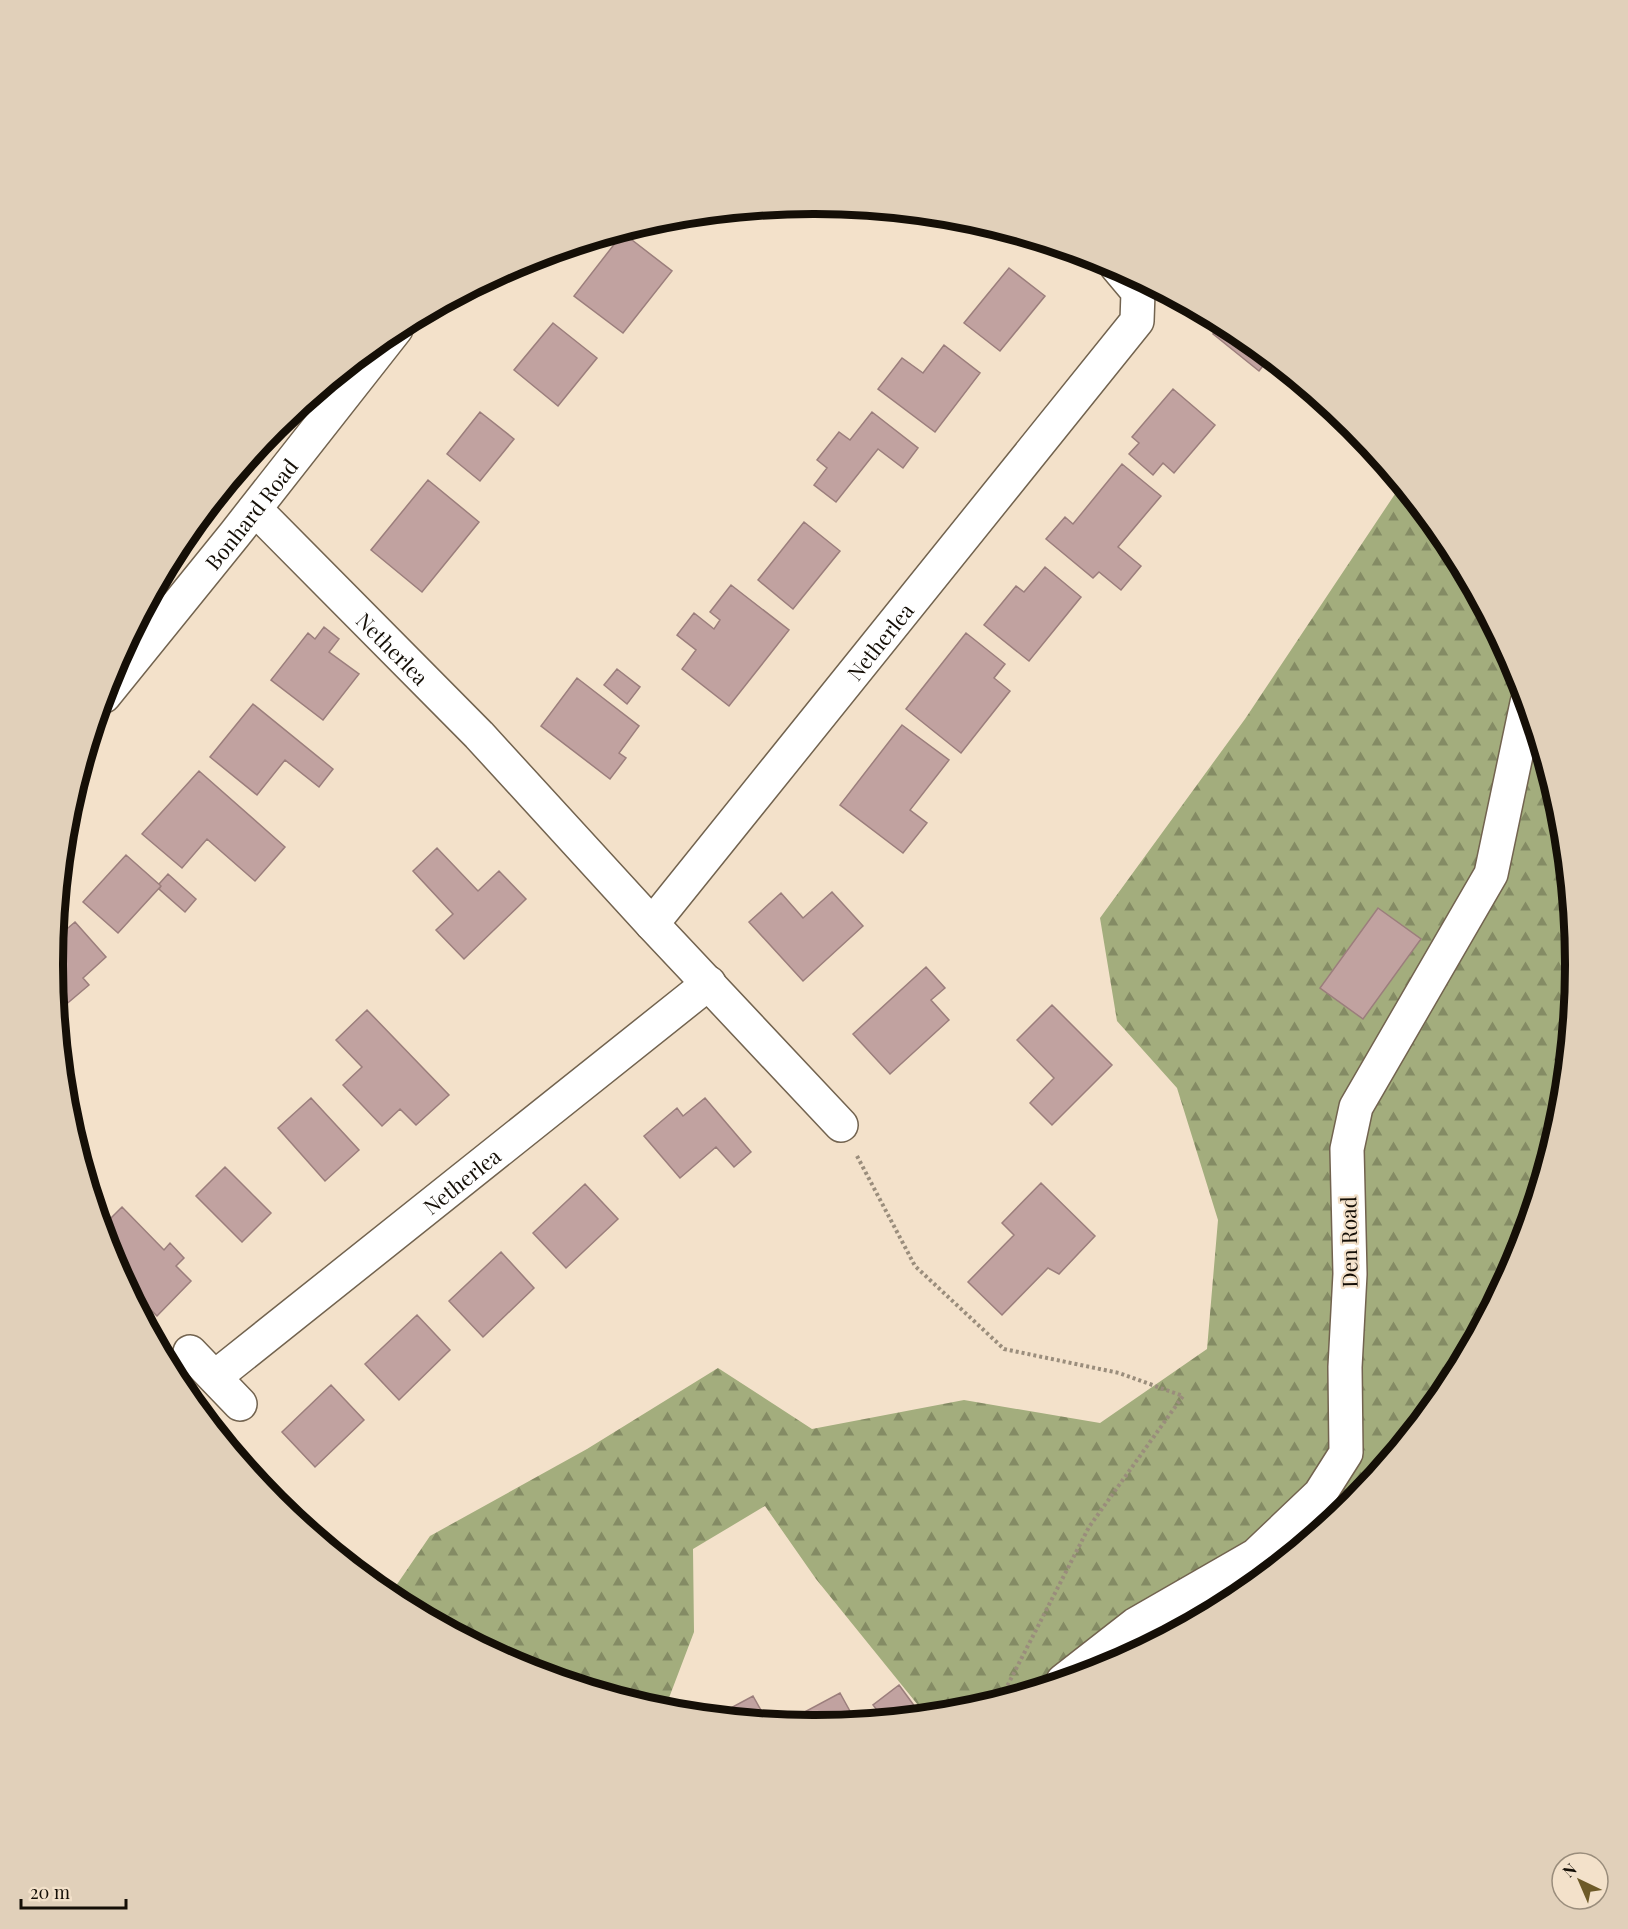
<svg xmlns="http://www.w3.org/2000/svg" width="1628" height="1929" font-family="'Playfair Display',serif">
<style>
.forest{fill:url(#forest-firs)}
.building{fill:#c1a2a0;stroke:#9b7e7c;stroke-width:1.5}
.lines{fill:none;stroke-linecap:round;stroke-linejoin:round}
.minor-casing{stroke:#72634f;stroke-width:36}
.path{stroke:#9a8d7c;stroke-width:4;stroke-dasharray:3 3;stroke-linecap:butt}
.minor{stroke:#fff;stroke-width:33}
.labels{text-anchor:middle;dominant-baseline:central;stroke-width:4.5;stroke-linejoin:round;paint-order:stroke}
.street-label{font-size:21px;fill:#150f07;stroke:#f3e1ca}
.rim{fill:none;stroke:#150f07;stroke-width:8}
</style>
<defs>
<pattern id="forest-firs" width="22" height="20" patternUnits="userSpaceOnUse" patternTransform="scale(1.5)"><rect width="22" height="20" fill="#a3ad7d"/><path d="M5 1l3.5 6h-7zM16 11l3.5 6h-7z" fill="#848b64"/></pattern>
</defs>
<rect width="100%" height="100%" fill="#f3e1ca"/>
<path class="forest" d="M1401 485 1447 542 1518 673 1561 816 1575 964 1561 1113 1517 1256 1447 1388 1352 1503 1237 1598 1105 1668 962 1711 926 1715 816 1579 765 1506 693 1549 694 1632 664 1711 522 1668 389 1596 430 1536 587 1449 718 1368 812 1429 964 1400 1100 1423 1207 1349 1218 1220 1177 1088 1117 1021 1100 918 1245 719Z"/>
<path class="building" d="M623 233 672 271 623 333 574 296Z
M1009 268 1045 296 1000 351 964 323Z
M553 323 597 358 558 406 514 370Z
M1222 323 1237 332 1269 358 1259 371 1213 334Z
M944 345 980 373 935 432 878 389 902 358 923 373Z
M1173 389 1215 425 1174 473 1163 463 1153 475 1129 454 1139 443 1132 437Z
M480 412 514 439 480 481 447 454Z
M872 412 918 448 903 468 878 449 836 502 814 485 827 468 817 460 839 432 850 440Z
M1122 464 1161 496 1118 547 1141 566 1121 590 1099 572 1093 578 1046 539 1065 517 1073 524Z
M428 480 479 522 422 592 371 550Z
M804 522 840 551 793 609 758 580Z
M1045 567 1081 597 1029 661 984 625 1016 586 1024 592Z
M731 585 789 630 729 706 682 669 696 650 677 635 694 613 714 629 720 620 710 612Z
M324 627 339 639 329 652 359 674 323 720 271 680 308 633 315 639Z
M966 633 1005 664 994 678 1010 691 961 753 906 709Z
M617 669 640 687 627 704 604 685Z
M577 678 639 726 619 753 626 758 610 779 541 726Z
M253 704 333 769 319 787 285 760 257 795 210 757Z
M902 725 949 760 910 810 927 823 903 853 840 805Z
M199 771 285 847 255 881 207 839 182 868 142 834Z
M437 848 478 891 499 871 526 899 464 959 436 930 453 914 413 871Z
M126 855 161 886 118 933 83 902Z
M168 874 196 899 185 912 159 889 161 886 159 884Z
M832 892 863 926 803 981 749 922 781 893 803 918Z
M1378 908 1421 939 1363 1019 1320 988Z
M75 922 106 957 83 978 89 985 57 1012 53 964 55 939Z
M926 967 945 988 931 1000 949 1020 890 1074 853 1034Z
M1052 1005 1112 1065 1052 1125 1030 1103 1054 1078 1017 1040Z
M367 1010 449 1095 416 1125 400 1109 382 1126 343 1085 362 1067 336 1040Z
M311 1098 359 1150 325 1181 278 1128Z
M705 1098 751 1152 734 1167 716 1147 680 1178 644 1136 677 1108 683 1116Z
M225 1167 271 1213 242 1242 196 1196Z
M1041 1183 1095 1236 1059 1274 1048 1268 1002 1315 968 1282 1014 1235 1002 1223Z
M585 1184 618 1219 566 1268 533 1233Z
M122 1207 164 1250 170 1243 184 1258 176 1266 191 1281 157 1316 125 1284 110 1256 102 1227Z
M501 1252 534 1288 483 1337 449 1301Z
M417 1315 450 1350 399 1400 365 1364Z
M331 1385 364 1420 315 1467 282 1432Z
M899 1685 921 1715 884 1719 873 1705Z
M840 1693 856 1722 814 1726 784 1723Z
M753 1696 767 1721 717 1716H716Z"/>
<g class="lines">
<defs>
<g id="minor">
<path id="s1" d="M255 509 479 735 652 924 841 1125"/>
<path id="s2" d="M104 696 235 534 396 329"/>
<path id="s3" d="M652 924 1137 321 1138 292 1117 267"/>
<path d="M190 1352 240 1404"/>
<path id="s4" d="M215 1377 709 983"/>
<path d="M1063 1681 1136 1624 1256 1555 1320 1494 1346 1453 1345 1367 1350 1274 1347 1149 1356 1107 1491 874 1527 703"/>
</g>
</defs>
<use href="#minor" class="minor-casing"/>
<path class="path" d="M857 1156 915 1266 1004 1349 1119 1373 1183 1396 1089 1527 1000 1700"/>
<use href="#minor" class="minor"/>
</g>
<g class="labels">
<g class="street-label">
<text stroke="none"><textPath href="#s2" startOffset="234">Bonhard Road</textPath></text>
<text stroke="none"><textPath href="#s3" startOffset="363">Netherlea</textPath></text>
<text stroke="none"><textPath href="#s1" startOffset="196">Netherlea</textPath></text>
<text stroke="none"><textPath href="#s4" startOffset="315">Netherlea</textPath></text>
<text transform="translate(1348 1242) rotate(-91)">Den Road</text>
</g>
</g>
<path d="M0 0H1628V1929H0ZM813 214H815A750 750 0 0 1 1565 964V965A750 750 0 0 1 815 1715H813A750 750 0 0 1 63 965V964A750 750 0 0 1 813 214Z" fill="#e1d0ba" fill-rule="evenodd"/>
<path class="rim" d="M813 214H815A750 750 0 0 1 1565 964V965A750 750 0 0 1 815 1715H813A750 750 0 0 1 63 965V964A750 750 0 0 1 813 214Z"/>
<g transform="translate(1580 1881) rotate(316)"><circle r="28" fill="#f3e1ca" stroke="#9a8d7c" stroke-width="1.5"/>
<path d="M0-4.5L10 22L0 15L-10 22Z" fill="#6d5a28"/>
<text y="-9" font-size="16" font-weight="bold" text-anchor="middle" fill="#150f07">N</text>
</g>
<path d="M21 1899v9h105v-9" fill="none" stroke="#150f07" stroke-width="3"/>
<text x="30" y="1899" font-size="18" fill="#150f07" stroke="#f3e1ca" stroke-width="4.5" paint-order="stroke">20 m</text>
</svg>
